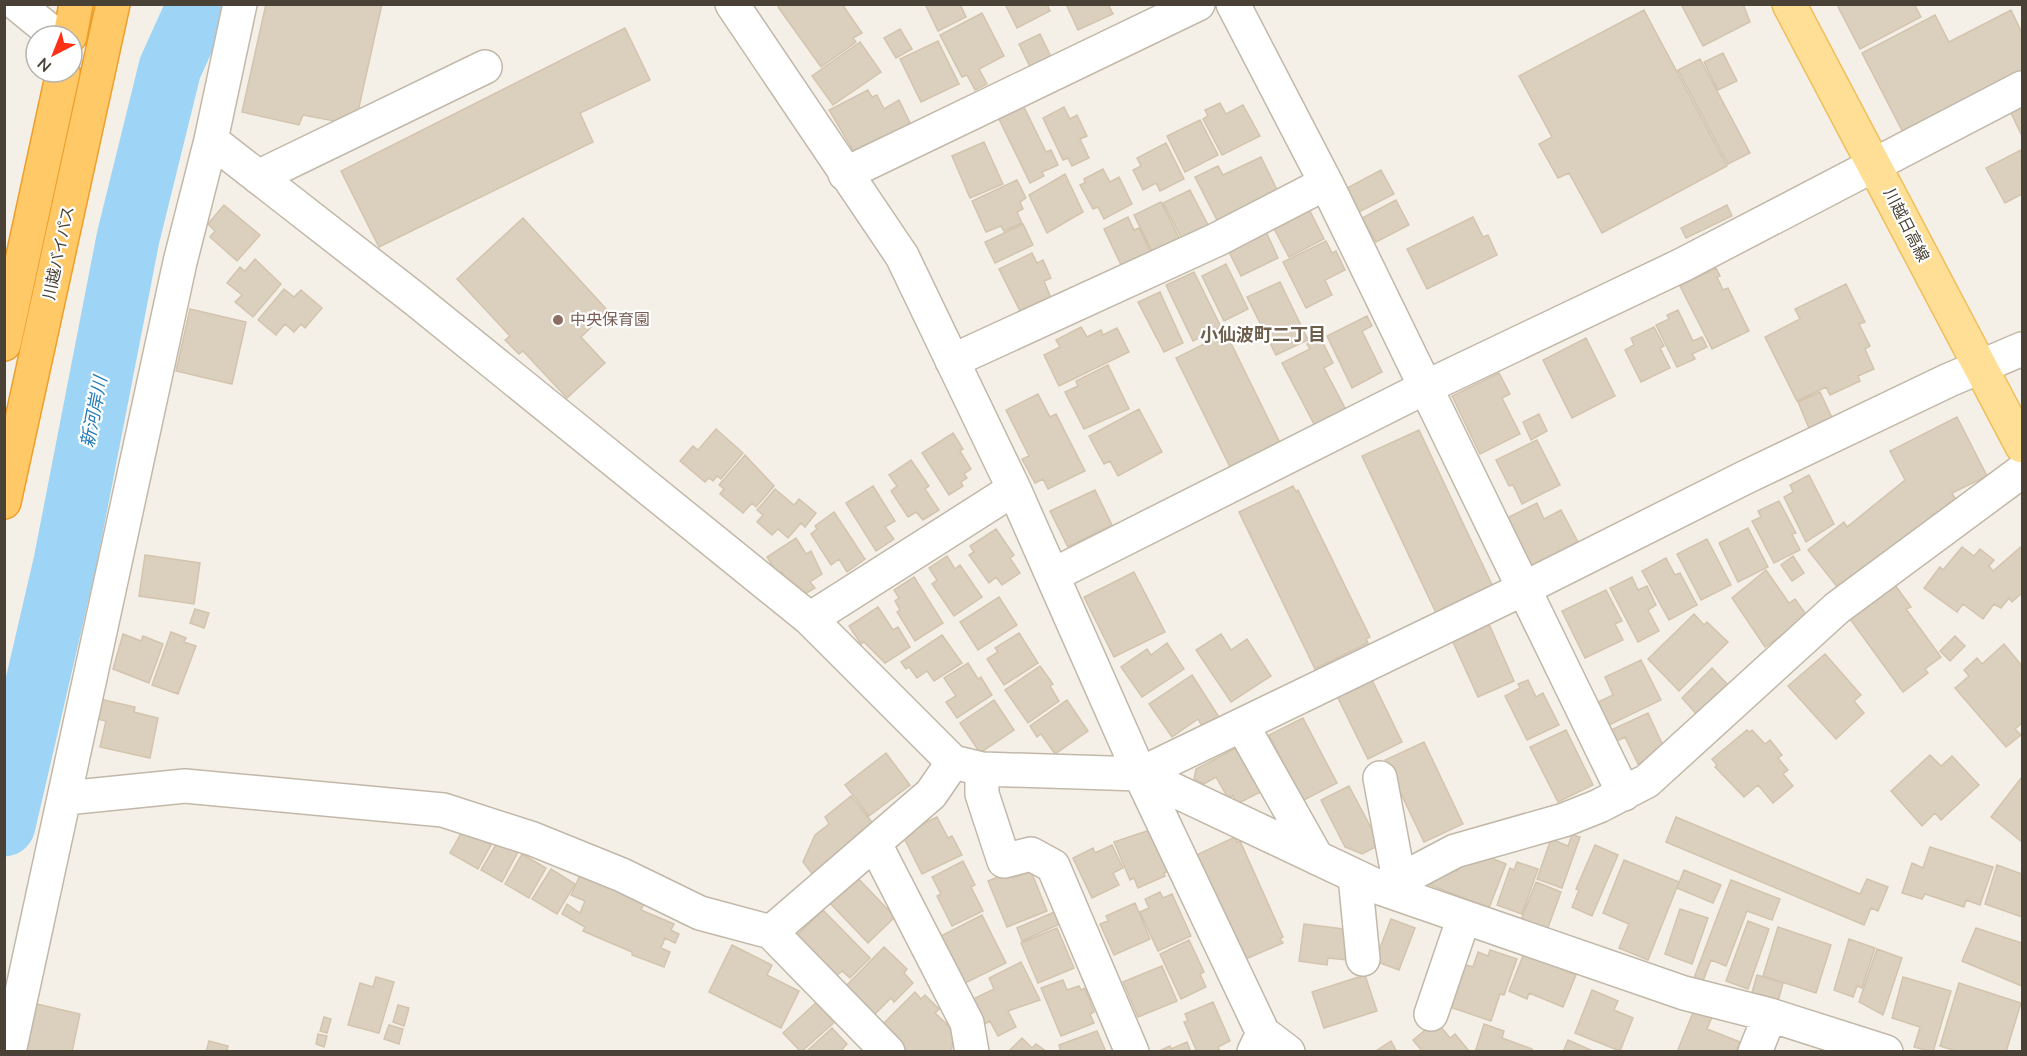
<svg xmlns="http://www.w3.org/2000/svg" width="2027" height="1056" font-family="'Nunito Sans','Noto Sans JP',sans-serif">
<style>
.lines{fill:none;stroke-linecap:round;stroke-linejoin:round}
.river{stroke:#9ed5f7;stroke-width:63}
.building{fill:#dbcfbe;stroke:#d3c4ae;stroke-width:1.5}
.minor-casing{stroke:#c2b8a9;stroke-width:36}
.major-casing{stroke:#efbf5b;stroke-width:36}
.highway-casing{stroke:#ed9f2a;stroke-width:36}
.minor{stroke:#fff;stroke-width:33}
.major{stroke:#ffde96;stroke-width:33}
.highway{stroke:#ffc968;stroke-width:33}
.education-dot{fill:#8d6e63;stroke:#fff;stroke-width:2}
.labels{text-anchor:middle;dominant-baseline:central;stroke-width:4.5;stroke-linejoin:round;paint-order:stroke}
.street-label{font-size:16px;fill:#494135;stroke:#fff}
.education-label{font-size:16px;fill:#785e54;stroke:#fff;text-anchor:start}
.neighbourhood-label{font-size:18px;font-weight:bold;fill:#6d5e4b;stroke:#fff}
.water-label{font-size:18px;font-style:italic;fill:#227cb7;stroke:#fff}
</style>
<rect width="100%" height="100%" fill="#f5f0e7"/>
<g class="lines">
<path class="river" d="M4 825 65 562 128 238 170 68 199 4"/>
</g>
<path class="building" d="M266 4H382L355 125 303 115 299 125 242 112Z
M781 4H842L862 33 853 38 856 42 821 67 778 7Z
M925 4H960L966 17 938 31Z
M1005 4H1047L1050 11 1017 28Z
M1066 4H1108L1113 14 1078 30Z
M1681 4H1743L1750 22 1703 46Z
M1842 4H1914L1921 17 1860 49 1838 7Z
M1644 10 1727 166 1602 233 1569 173 1558 178 1539 144 1552 137 1519 76Z
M2011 10 2022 33V78L1906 138 1862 53 1935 15 1949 42Z
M982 13 1004 56 979 69 987 84 975 90 967 75 962 77 940 35Z
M625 28 650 80 580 113 593 142 379 247 341 171Z
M900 29 912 49 896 58 884 38Z
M1040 34 1053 61 1032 71 1019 44Z
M938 41 959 84 921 102 900 59Z
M860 42 881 72 833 105 812 76Z
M1723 53 1737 81 1718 90 1704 62Z
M1700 59 1750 153 1728 164 1678 70Z
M868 90 872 97 877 95 884 109 899 100 914 131 859 160 829 110Z
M1220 103 1226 114 1243 105 1260 136 1222 155 1203 119 1208 116 1205 110Z
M1024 107 1046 152 1051 150 1058 165 1042 172 1044 176 1030 183 999 119Z
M1064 107 1070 119 1077 115 1087 136 1080 139 1089 158 1072 166 1068 158 1063 160 1043 118Z
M2022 107V136L2011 113Z
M1200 120 1218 155 1185 172 1167 136Z
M984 142 1003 184 970 198 952 156Z
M1166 143 1184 179 1160 191 1156 183 1143 190 1133 170 1141 166 1137 158Z
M2021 150 2022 194 2005 203 1986 168Z
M1261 157 1282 200 1219 224 1195 177 1218 166 1223 175Z
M1103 169 1110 182 1119 177 1132 204 1104 219 1098 207 1093 209 1080 185 1085 183 1084 179Z
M1381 170 1394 194 1359 212 1347 188Z
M1065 174 1083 212 1047 233 1029 195Z
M1017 180 1026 198 1020 202 1023 209 1017 212 1022 223 1004 231 1001 226 986 232 972 201Z
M1190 190 1208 225 1182 239 1163 203Z
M1396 200 1409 225 1376 242 1362 218Z
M1161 202 1180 240 1153 253 1134 215Z
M224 205 260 235 237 261 210 237 215 231 208 224Z
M1307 205 1324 239 1289 257 1271 223Z
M1727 205 1732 216 1686 238 1681 228Z
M1128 217 1134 230 1139 228 1152 255 1123 269 1104 229Z
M1473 217 1483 237 1488 235 1497 255 1427 289 1407 249Z
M523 218 608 311 581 337 605 363 567 398 523 351 519 354 505 340 510 336 457 279Z
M1023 224 1033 245 995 263 985 242Z
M1263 225 1278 258 1241 276 1225 244Z
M1326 241 1332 253 1336 251 1345 270 1325 280 1332 295 1306 308 1283 262Z
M1032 253 1037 263 1043 260 1051 278 1044 281 1051 298 1021 313 999 269Z
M255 259 281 284 253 317 235 302 242 295 227 283 240 267 245 271Z
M1226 264 1248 309 1224 321 1202 276Z
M1716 268 1720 276 1717 277 1723 290 1728 288 1749 331 1712 349 1680 286Z
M1194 272 1221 327 1193 341 1166 285Z
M1280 282 1308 340 1276 355 1247 297Z
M1846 284 1865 322 1859 324 1870 346 1865 349 1874 369 1858 376 1860 381 1830 395 1826 387 1797 401 1765 337 1800 319 1795 309Z
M284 289 294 297 301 290 322 308 305 328 301 324 294 332 285 324 276 335 258 320Z
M1160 292 1183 343 1164 352 1138 302Z
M190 309 246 322 232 384 176 371Z
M1678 310 1693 341 1702 337 1707 347 1692 354 1695 359 1677 367 1656 325 1669 319 1667 315Z
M1367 316 1372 326 1362 331 1382 372 1352 388 1327 336Z
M1081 327 1087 337 1101 330 1103 335 1117 328 1129 352 1059 386 1044 355 1060 347 1056 340Z
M1654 327 1664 346 1660 348 1670 368 1641 382 1625 350 1634 345 1631 338Z
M1226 333 1282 447 1232 471 1176 358Z
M1320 337 1333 363 1324 368 1346 410 1315 426 1282 363 1310 349 1307 344Z
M1586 338 1615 396 1572 418 1543 360Z
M1108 365 1129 409 1084 429 1065 392 1078 386 1076 381Z
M1499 373 1510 394 1502 398 1520 434 1480 454 1452 396Z
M1820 392 1834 422 1811 433 1798 402Z
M1038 394 1050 417 1056 414 1085 471 1048 489 1043 479 1035 483 1022 459 1029 456 1006 410Z
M1139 409 1162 452 1118 476 1110 461 1104 464 1089 436Z
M1539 414 1547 431 1531 440 1523 422Z
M1957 417 1987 476 1952 493 1957 502 1931 515 1933 520 1842 593 1808 550 1844 522 1847 527 1905 480 1890 451Z
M716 429 743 453 721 479 717 476 713 481 709 478 705 482 680 461 693 446 698 450Z
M1419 430 1494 589 1437 615 1362 456Z
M953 433 963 449 960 451 971 469 964 474 967 478 961 482 963 486 949 495 922 453Z
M1537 440 1560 485 1522 504 1513 485 1509 486 1496 460Z
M745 455 774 486 756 507 752 503 743 513 720 494 724 489 719 485Z
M911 460 929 486 925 489 939 510 923 520 916 512 908 517 891 491 897 486 889 475Z
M1809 475 1834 524 1806 542 1784 497 1793 492 1790 485Z
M873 486 895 521 885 527 894 539 876 551 846 503Z
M1293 486 1296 492 1298 490 1370 637 1366 639 1368 643 1315 669 1239 512Z
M775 489 794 505 799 499 816 513 805 527 801 523 788 538 778 529 772 535 757 522 763 515 757 510Z
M1095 490 1112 525 1068 547 1050 511Z
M1779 501 1796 533 1792 534 1800 550 1774 563 1752 521 1761 517 1758 511Z
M1537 503 1544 519 1561 510 1578 542 1531 566 1507 518Z
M834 512 865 559 847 572 839 559 831 565 811 534 817 529 815 526Z
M1748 528 1768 567 1738 582 1719 543Z
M996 529 1014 555 1010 558 1020 573 1002 585 996 577 989 583 969 555 974 552 970 546Z
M796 538 806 554 811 551 822 574 810 582 815 588 803 595 792 582 789 584 782 572 778 575 767 557Z
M1707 539 1731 585 1701 600 1677 554Z
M2022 546V593L2012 602 2009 598 2001 608 1994 604 1983 619 1963 604 1957 612 1924 588 1940 567 1943 570 1962 547 1974 556 1980 549 1994 560 1989 566 1993 571Z
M145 555 200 563 194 604 139 596Z
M947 556 955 569 960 565 982 597 954 616 932 584 937 580 929 568Z
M1793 556 1804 573 1792 581 1781 565Z
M1666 558 1675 575 1680 573 1697 605 1669 620 1642 571Z
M1766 570 1789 603 1795 599 1808 617 1765 647 1732 598Z
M1134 572 1165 632 1114 657 1084 597Z
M914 577 943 623 915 641 897 612 900 610 895 601 899 598 894 590Z
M1632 577 1638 590 1647 586 1656 605 1648 610 1659 631 1638 642 1610 588Z
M1895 585 1911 607 1906 609 1941 657 1925 669 1928 673 1903 692 1850 619Z
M1606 590 1622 621 1615 624 1623 640 1585 658 1562 611Z
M999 597 1017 625 978 650 960 622Z
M878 607 893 630 898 627 910 647 885 663 864 642 861 644 849 626Z
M195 609 209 613 204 628 190 623Z
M1694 614 1704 625 1707 622 1728 642 1679 691 1648 659Z
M1489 624 1514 681 1478 697 1452 640Z
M171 632 186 638 184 642 196 646 178 694 152 685Z
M1019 633 1038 663 1004 685 987 659 998 652 995 648Z
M123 634 141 641 143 636 163 644 149 683 113 669Z
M1221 634 1231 650 1247 639 1271 676 1231 702 1196 650Z
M942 635 962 663 934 681 927 671 917 678 909 667 906 669 901 662Z
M1955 636 1965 646 1950 661 1940 651Z
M1167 643 1184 669 1142 697 1121 667 1147 649 1151 655Z
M2004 644 2022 666V723L2015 729 2021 735 2006 747 1955 688 1969 676 1964 670 1977 658 1982 664Z
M1825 654 1861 695 1854 701 1864 713 1836 739 1788 686Z
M1641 660 1661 700 1609 725 1598 702 1613 695 1605 677Z
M968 663 978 679 981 677 992 695 957 718 946 702 956 696 944 678Z
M1040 666 1053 684 1050 686 1059 701 1028 723 1005 690Z
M1712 668 1729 686 1699 717 1682 698Z
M1192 675 1219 717 1203 728 1198 719 1172 737 1149 704Z
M1372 680 1402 742 1368 759 1337 696Z
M1528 680 1536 697 1543 693 1559 725 1527 740 1505 696 1520 688 1518 684Z
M100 699 135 707 134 712 158 718 150 758 100 747 106 721 97 719Z
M994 700 1014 730 980 753 960 723Z
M1067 700 1088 731 1055 754 1041 734 1037 737 1030 726Z
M1648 713 1665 750 1638 764 1625 737 1617 741 1611 730Z
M1303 718 1337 783 1302 801 1269 735Z
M1566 730 1593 785 1558 802 1530 747Z
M1747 730 1750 732 1752 730 1765 744 1770 740 1782 755 1778 758 1788 770 1783 774 1793 786 1773 803 1758 785 1744 797 1715 767 1717 765 1712 759Z
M1424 742 1463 824 1424 842 1385 760Z
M1238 747 1268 788 1237 804 1233 795 1228 798 1216 777 1204 784 1194 779 1196 769Z
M886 753 910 785 869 816 845 785Z
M1930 755 1941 766 1952 756 1979 785 1941 820 1935 813 1922 826 1891 791Z
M2022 777V842L1991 817Z
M1349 786 1380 845 1362 854 1345 847 1321 800Z
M851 796 875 826 813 875 803 862 815 835 829 824 825 817Z
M937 817 948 838 952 836 962 855 922 874 902 834Z
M1676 817 1860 894 1867 879 1888 887 1878 911 1871 908 1864 925 1666 842Z
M463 830 491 845 478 869 450 853Z
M1150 830 1168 871 1164 873 1165 876 1138 888 1134 878 1130 880 1114 842Z
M1572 835 1580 837 1562 888 1537 879 1551 839 1568 846Z
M1235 837 1237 842 1240 841 1283 937 1280 939 1283 943 1239 962 1192 857Z
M498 841 518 852 502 882 481 870Z
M1112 845 1123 868 1113 873 1119 885 1092 898 1073 858 1093 848 1095 853Z
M1595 845 1618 855 1592 916 1572 907 1579 890 1576 889Z
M1930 847 1993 867 1980 905 1966 900 1964 907 1925 894 1922 899 1902 893 1912 863 1923 868Z
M522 854 546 868 529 898 505 884Z
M1481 854 1506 864 1489 908 1428 884 1434 868 1447 866 1457 871 1461 862 1468 859 1478 863Z
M1624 860 1679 882 1648 960 1619 948 1629 924 1603 913Z
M963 861 975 885 971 887 983 911 952 926 937 896 941 894 932 877Z
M1517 862 1538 869 1522 914 1497 905 1510 868 1514 870Z
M1997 865 2022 874V917L1985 904Z
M551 869 575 884 557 914 532 899Z
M1684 870 1721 885 1713 903 1677 888Z
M582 871 646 900 641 910 674 924 671 930 679 934 675 943 665 938 661 948 670 952 664 967 632 955V952L583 931 585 927 562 914 567 904 580 913 585 901 571 895Z
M1031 871 1047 911 1007 927 988 881 1011 872 1013 878Z
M852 872 895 917 868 943 825 898Z
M1731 880 1780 899 1772 920 1747 911 1726 966 1711 960 1703 981 1694 978Z
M1536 882 1561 892 1547 930 1521 920Z
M1160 892 1163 898 1172 894 1191 936 1158 951 1140 912 1149 908 1145 899Z
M1135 903 1150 939 1114 955 1100 924 1108 921 1106 916Z
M1680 909 1708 918 1692 964 1665 954Z
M823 910 870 958 850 978 842 971 836 976 796 936Z
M1059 910 1064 922 1022 941 1017 928Z
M982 915 1006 963 963 984 939 937Z
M1391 919 1415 928 1399 970 1375 961Z
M1748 921 1769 929 1748 989 1726 981Z
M1304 924 1351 930 1347 960 1328 958 1327 965 1299 961Z
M1778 927 1831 945 1816 993 1763 976Z
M1057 928 1074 968 1038 983 1021 943Z
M1976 928 2022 943V986L1962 961Z
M1849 939 1875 948 1862 988 1857 986 1853 997 1834 990Z
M1189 940 1204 972 1200 974 1206 987 1181 999 1160 954Z
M732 945 772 965 767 975 799 991 781 1028 709 992Z
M884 947 907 969 904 973 913 983 894 1002 891 998 875 1014 846 986Z
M1877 949 1902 958 1883 1015 1859 1002Z
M1490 950 1517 959 1504 995 1500 994 1491 1021 1444 1005 1459 963 1473 967 1478 952 1488 956Z
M1524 953 1576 975 1563 1007 1529 993 1527 999 1509 991Z
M1021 962 1040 1000 1008 1011 1016 1027 998 1036 990 1021 981 1026 969 1001 994 989 989 978Z
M1162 966 1177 1001 1138 1017 1123 982Z
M1365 975 1377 1011 1324 1028 1312 992Z
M1757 975 1783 983 1777 1005 1751 996Z
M376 977 394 982 379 1033 348 1025 360 983 373 987Z
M1903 977 1951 991 1933 1052 1914 1047 1920 1027 1892 1018Z
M1063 980 1067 990 1079 986 1081 990 1085 988 1094 1012 1090 1014 1094 1023 1061 1036 1041 988Z
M1959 983 2021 1003 2006 1052H1959L1940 1046Z
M1592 990 1618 1001 1614 1010 1633 1018 1620 1051 1575 1033Z
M915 992 921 999 925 995 939 1009 935 1013 955 1032 951 1052H904L880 1027Z
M819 1000 837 1020 801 1052 783 1033Z
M1213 1002 1230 1041 1218 1047 1220 1052H1197L1184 1022 1188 1021 1185 1014Z
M37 1004 80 1014 72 1052H26Z
M398 1005 409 1008 404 1026 393 1022Z
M1694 1010 1712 1017 1707 1029 1740 1042 1736 1052H1677Z
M324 1017 331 1019 327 1033 320 1031Z
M1436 1021 1450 1038 1455 1034 1470 1052H1423L1413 1040Z
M1484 1024 1504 1031 1502 1038 1532 1049 1531 1052H1482L1476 1049Z
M389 1025 403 1029 399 1044 384 1039Z
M832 1028 847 1044 840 1052H806Z
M1097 1031 1106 1052H1061L1059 1045Z
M318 1034 327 1036 324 1047 316 1044Z
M1022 1038 1032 1048 1036 1044 1047 1052H1008Z
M1568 1040 1595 1052H1563Z
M209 1041 228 1046 227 1051 230 1052H206Z
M1391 1041 1397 1052H1376V1051Z
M1187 1042 1191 1052H1157L1170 1046 1171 1049Z"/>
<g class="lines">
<defs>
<path id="minor" d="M17 4 56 36
M732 4 902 256 1014 489 1140 774 1263 1033 1254 1052
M1233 4 1326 183 1624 794
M211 140 415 299 810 619 953 762 982 769 1140 774 1383 889 1684 993 1770 1015 1886 1052
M845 174 1198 4
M258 177 485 67
M952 361 1216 240 1326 183
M1053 575 1424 388 1682 265 2022 88
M810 619 1014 489
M1242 725 1317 858
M982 769V794L1004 861 1031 854 1053 866 1132 1052
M1140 774 1523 589 1744 478 1949 380 2022 349
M1380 778 1399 880
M66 798 185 786 443 810 533 839 622 875 700 913 771 932 931 794 953 762
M875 844 967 1023 972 1052
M1355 876 1363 959
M1383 889 1455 851 1564 820 1599 806 1647 781 1837 608 2022 471
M771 932 888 1052
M1431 1014 1464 917
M1263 1033 1288 1052
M9 1052 180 262 211 140 240 4
M1755 1052 1770 1015"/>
<path id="major" d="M1789 4 2022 446"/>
<path id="highway" d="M70 36 76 4
M4 344 63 72
M4 502 113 4"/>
</defs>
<use href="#minor" class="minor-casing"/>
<use href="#major" class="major-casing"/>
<use href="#highway" class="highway-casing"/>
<use href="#minor" class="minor"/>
<use href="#major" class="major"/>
<use href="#highway" class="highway"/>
</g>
<circle class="education-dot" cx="558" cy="320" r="6"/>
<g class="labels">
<g class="street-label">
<text transform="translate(1906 225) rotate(63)">川越日高線</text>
<text transform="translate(59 253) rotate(-78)">川越バイパス</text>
</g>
<g class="education-label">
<text x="570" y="320">中央保育園</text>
</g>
<g class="neighbourhood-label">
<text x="1263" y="335">小仙波町二丁目</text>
</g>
<g class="water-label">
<text transform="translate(94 412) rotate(-79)">新河岸川</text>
</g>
</g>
<rect width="2027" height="1056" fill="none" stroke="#494135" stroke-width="12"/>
<g transform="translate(54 54) rotate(222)"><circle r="28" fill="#ffffff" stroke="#b6b3ae" stroke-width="1.5"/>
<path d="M0-4.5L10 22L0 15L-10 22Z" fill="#ff3114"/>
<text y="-9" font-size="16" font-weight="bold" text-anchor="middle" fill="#494135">N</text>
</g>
</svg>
